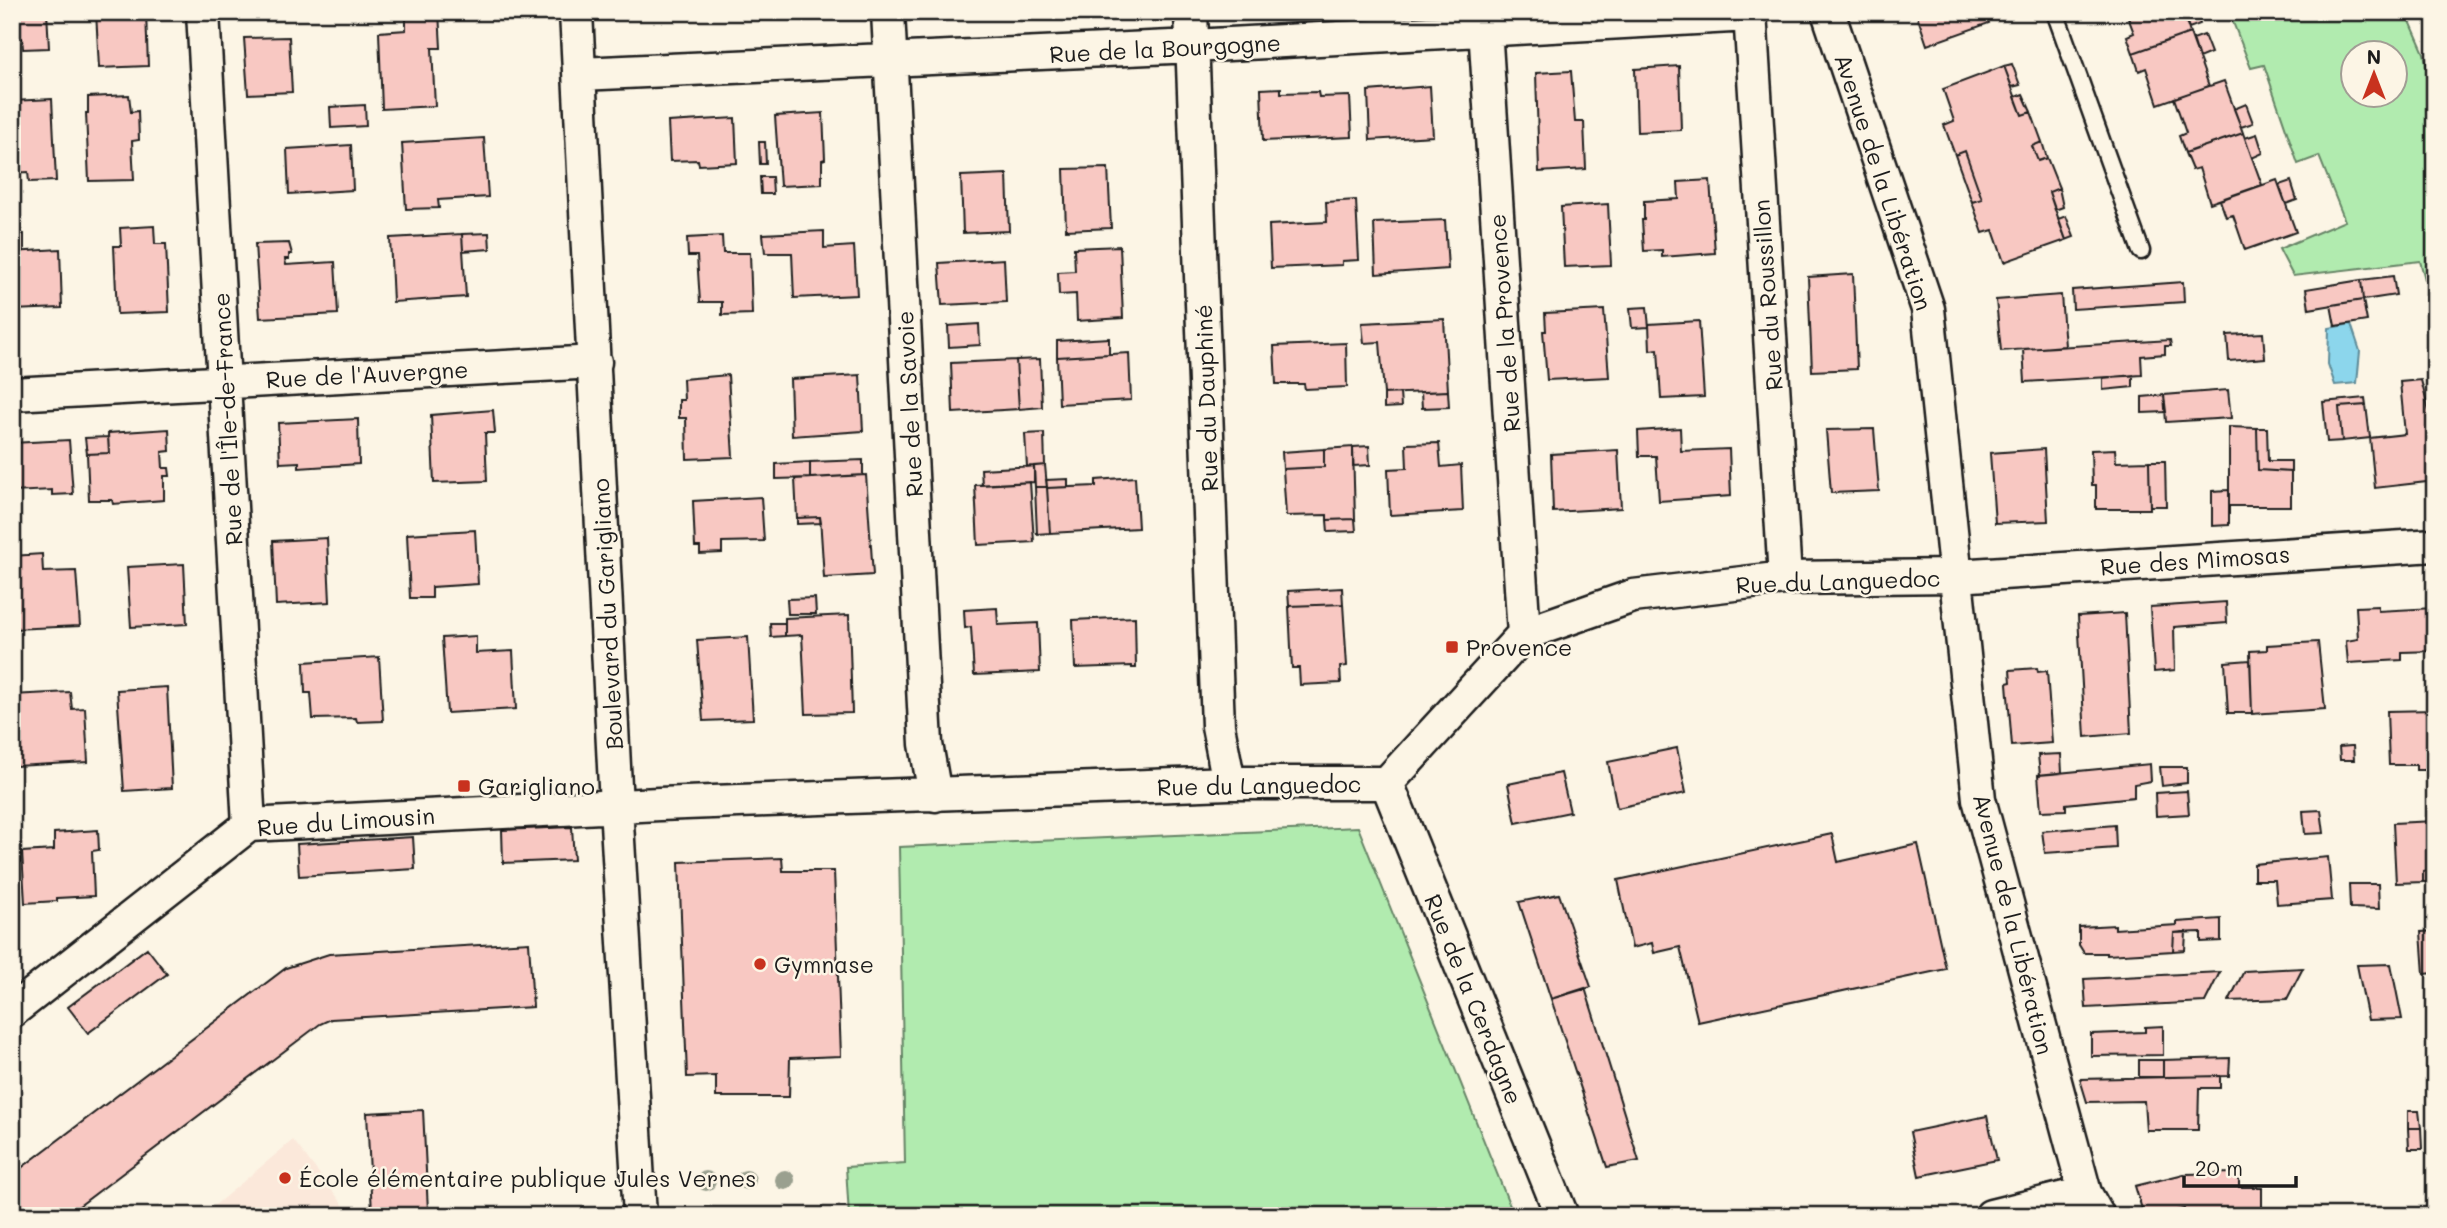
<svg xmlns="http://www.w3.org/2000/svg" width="2447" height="1228" font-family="Mali,sans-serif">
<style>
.built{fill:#fbe8da}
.green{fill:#b1ebaf;stroke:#668466;stroke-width:2;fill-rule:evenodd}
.water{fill:#8cd6ec;stroke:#5f8c99;stroke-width:2}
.building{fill:#f8c8c2;stroke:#1c1c1c;stroke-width:2}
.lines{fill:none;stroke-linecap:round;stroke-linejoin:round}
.lane-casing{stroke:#1c1c1c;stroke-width:21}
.street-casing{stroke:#1c1c1c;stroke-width:37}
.lane{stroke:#fcf5e5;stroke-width:16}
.street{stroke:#fcf5e5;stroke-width:32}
.tree{fill:#9aa08f}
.poi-dot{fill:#c8321e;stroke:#fcf5e5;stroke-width:2.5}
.labels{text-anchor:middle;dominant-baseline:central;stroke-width:5;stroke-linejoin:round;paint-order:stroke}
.street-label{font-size:23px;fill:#1c1c1c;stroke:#fcf5e5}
.poi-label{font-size:23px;fill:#1c1c1c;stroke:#fcf5e5;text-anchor:start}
</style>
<rect width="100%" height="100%" fill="#fcf5e5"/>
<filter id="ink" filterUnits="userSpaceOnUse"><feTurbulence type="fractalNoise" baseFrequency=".0143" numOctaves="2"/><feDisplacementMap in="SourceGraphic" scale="14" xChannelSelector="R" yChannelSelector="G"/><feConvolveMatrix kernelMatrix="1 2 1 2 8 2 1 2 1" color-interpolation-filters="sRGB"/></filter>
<g filter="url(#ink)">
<path class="built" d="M293 1140 352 1216H202Z"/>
<path class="green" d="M2229 12H2406L2424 53 2435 104V281L2426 283 2420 261 2293 276 2279 249 2345 221 2319 156 2298 164 2264 65 2251 68ZM2352 52H2394V94H2352Z
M1358 827 1514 1216H849L846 1167 905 1163 899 847Z"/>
<path class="water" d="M2351 324 2360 351 2357 383 2335 385 2328 364 2329 328Z"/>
<path class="building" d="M12 12H47L49 48 23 49 22 38H12Z
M96 12H146L148 66 99 68Z
M439 12 441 48H432L435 106 382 109 379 32 406 30V14Z
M1904 12H1985L1989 23 1927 45 1916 12 1906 16Z
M2126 12H2183L2190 33 2133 53 2127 36 2134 33Z
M2183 12H2196L2200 24 2189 28Z
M2190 33 2209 86 2158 104 2146 68 2139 71 2133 53Z
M2204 35 2211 53 2199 58 2193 39Z
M289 37 292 92 248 94 244 38Z
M2012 64 2020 85 2012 87 2004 66Z
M1679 66 1681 130 1637 132 1635 69Z
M2004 66 2022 115 2031 112 2042 142 2032 146 2038 161 2047 158 2059 188 2049 192 2066 240 2004 262 1993 230 1983 233 1972 202 1982 199 1965 151 1955 155 1944 125 1954 121 1943 89Z
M1571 71 1575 122H1584L1586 169 1539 172 1536 73Z
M2224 81 2243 133 2185 153 2179 136 2186 133 2174 98Z
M1430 86 1433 136 1370 140 1368 91Z
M1281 88V93L1318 92 1319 97 1350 96 1352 137 1263 141 1261 89Z
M2023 94 2031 112 2022 115 2015 97Z
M129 95 131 112 138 111 139 140 132 141 134 180 89 181 86 113H88V97Z
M52 99 56 181 29 182 28 172 12 173V101Z
M2246 104 2253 123 2241 127 2234 109Z
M365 105 366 126 331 128 330 107Z
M823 113 825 159 822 160V184L780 186 775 116Z
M735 118 737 163 699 165 698 160 670 161 668 122Z
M2243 133 2262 185 2210 203 2199 168 2192 170 2185 153Z
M2257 134 2263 153 2252 158 2245 138Z
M484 138 488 197 438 200 439 208 406 209 402 143Z
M759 142H765L766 164H760Z
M2042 142 2047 158 2038 161 2032 146Z
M351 145 353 190 289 194 287 149Z
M1965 151 1982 199 1972 202 1955 155Z
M1108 168 1111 228 1066 230 1064 169Z
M1007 174 1009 231 963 233 961 176Z
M760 177H772L773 194H761Z
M1710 180 1715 253 1662 257V250L1644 251 1642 220H1644V201L1679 199 1678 182Z
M2277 180 2296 232 2245 250 2233 215 2226 217 2220 200Z
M2291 181 2297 200 2286 204 2279 185Z
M2059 188 2063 207 2055 210 2049 192Z
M1356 200 1359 260 1342 261V265L1271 268 1269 225 1327 222 1326 202Z
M1608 204 1611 265 1564 267 1561 207Z
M2066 216 2074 237 2066 240 2058 219Z
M1445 220 1448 269 1376 274 1374 223Z
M154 226 155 244H166L169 312 117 314 114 246H121L120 228Z
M824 231V248L854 246 857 295 794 298 792 253H765L763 234Z
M489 233 490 249 463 251 462 234Z
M24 234V251L12 252V235Z
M462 234 466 297 393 302 390 238Z
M722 236 723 253H750L752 314 722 315V302H700L697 256H688L687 238Z
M289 243 292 254H289V259H285L286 265 335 262 338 314 260 318 255 244Z
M1120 246 1123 318 1077 321 1076 294 1059 295 1058 272 1075 271 1074 248Z
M60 249 62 308 12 310V252Z
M1004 259 1006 302 942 305 939 263Z
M1853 274 1857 369 1812 371 1808 277Z
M2393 276 2396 295 2363 300 2361 280Z
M2361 280 2363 300 2309 309 2306 289Z
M2183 282 2184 302 2073 309 2072 290Z
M2061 295 2065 346 2001 351 1996 300Z
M2363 300 2367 321 2335 326 2331 305Z
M1647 307 1649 327 1632 328 1630 308Z
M1604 310 1609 377 1547 380 1543 331H1546L1545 313Z
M1444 319 1448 391 1384 394 1380 342 1364 343 1362 323Z
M1699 321 1704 397 1661 399 1658 349 1650 350 1649 324Z
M979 324 980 345 949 347 948 326Z
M2263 333 2265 358 2229 361 2227 335Z
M1109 338V354L1057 357V341Z
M2170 340 2171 346H2165V354L2141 356 2142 375 2025 382 2023 349Z
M1346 343 1347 387 1305 389 1304 384H1276L1274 346Z
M1129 353 1131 400 1059 404 1057 357Z
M1040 359 1042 407 1019 409 1016 360Z
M1016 360 1019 409 953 413 951 363Z
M728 375 733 457 687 459 686 418H679V400H684L683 379Z
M860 375 863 431 792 436 790 379Z
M2133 375V387L2103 390V378Z
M2421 380 2434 431 2435 481 2375 488 2370 438 2405 434 2400 382Z
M2228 390 2231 418 2166 422 2164 395Z
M1448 391 1449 407 1422 408 1421 392Z
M1400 393 1401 407 1384 408V394Z
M2164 395 2166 412 2142 413V397Z
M2365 398 2366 405 2339 407 2342 441 2327 442 2323 402Z
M2366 405 2370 438 2342 441 2339 407Z
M493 410 495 433H485L487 481 434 483 431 415Z
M358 419 359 464 299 468V462L280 463 278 423Z
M2229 427 2257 428 2258 470 2291 472V506H2229Z
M1680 428 1681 451 1729 449 1731 496 1659 501 1656 456H1639L1638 431Z
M2257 428H2267L2268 461H2291V472L2258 470Z
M169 429 170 451 162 452 163 468H169L170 476H164V500L113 504 112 500H89L87 454 109 453 108 433Z
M1874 429 1879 491 1831 493 1826 430Z
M1044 433 1045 465 1027 467 1025 434Z
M108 437 109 453 87 454 85 438Z
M69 440 73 494 52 495V490L12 492V443Z
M1439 443 1441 467 1461 465 1463 511 1390 515 1388 469 1407 468 1406 444Z
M1369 446 1370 465 1353 466V447Z
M1353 447 1355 519 1327 520V515L1286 516 1283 469 1324 467V449Z
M1324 449V467L1283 469 1282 452Z
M2044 449 2048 521 1995 523 1990 453Z
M2115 449 2116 462 2149 461 2150 509H2096V485H2092L2091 450Z
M1618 450 1621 508 1553 512 1551 454Z
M863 460V475L810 478V462Z
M2149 461H2165L2166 506H2150Z
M810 462V478L776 479V464Z
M1045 465 1047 487H1035L1034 466Z
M1034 466V482L982 485 981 469Z
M866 475 873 575 824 578 820 517 797 518 795 479Z
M1135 477 1138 528 1050 533 1047 488 1096 486V480Z
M1068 479V487L1047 488 1046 480Z
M1030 482 1034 542 978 545 975 485Z
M1035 487H1047L1050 533 1037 534Z
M2229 490V525L2212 526V491Z
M761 497 764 541 722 542V553L700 554V547H695L693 501Z
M820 517 821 523 797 524V518Z
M1355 519 1356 531 1328 532 1327 520Z
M475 530 478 584 432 587V598H410L407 534Z
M327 538 330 602 276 605 273 541Z
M42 554 43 572 76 571 80 626 12 629V556Z
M184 564 187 624 131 627 127 567Z
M1342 588 1343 604 1289 606 1288 591Z
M815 598 816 614H788L787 599Z
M2226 602 2227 623 2174 627 2175 670 2154 672 2150 607Z
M1343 604 1347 666 1340 667 1341 683 1300 685 1299 668H1292L1289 606Z
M2378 606V611L2434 608 2435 651 2402 652V660L2348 663 2346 641 2358 639 2356 607Z
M997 608 998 625 1038 623 1040 672 974 675 971 627 965 628 964 610Z
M2125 613 2131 733 2085 737 2078 616Z
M849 615 852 713 806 714 802 635 785 636V618Z
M1135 617 1136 668H1132V666L1075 668 1073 620Z
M770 623H785V636L771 637Z
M476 636V653L513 651 516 709 447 713 442 638Z
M748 637 753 719 703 721 697 640Z
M2318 642 2325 709 2252 714 2250 651 2267 650V645Z
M379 657 383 721 357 722 356 718 313 719 311 693H305L304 662Z
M2250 660 2252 713H2228L2225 662Z
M2037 668 2038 672 2047 671 2052 743 2012 746 2007 683 2011 682 2010 670Z
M167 687 172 788 124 791 117 690Z
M70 692 72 709 85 708 88 762 16 766 12 695Z
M2435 710 2434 770H2416V765H2389L2387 711Z
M2351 746H2353L2354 760H2340L2339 747Z
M1677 748 1686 793 1617 808 1608 762Z
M2061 754 2062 773 2040 775 2038 755Z
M2150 764 2151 781 2134 784V797L2066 804V810L2041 811 2038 775Z
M2160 767H2187V783L2162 786Z
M1561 773 1570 812 1516 823 1508 784Z
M2187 791 2189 814 2156 816 2155 793Z
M2321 810 2324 833 2305 834 2303 811Z
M2435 821V870L2423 871V882L2396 883 2393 823Z
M2115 825 2116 848 2045 853 2042 831Z
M572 827 574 860 503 863 502 830Z
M98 830 99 850 92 851 94 896 57 898V901L25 903 22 852 54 850V833Z
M1832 834 1838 862 1918 844 1946 969 1698 1022 1680 947 1654 953 1652 943 1632 948 1618 880Z
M413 837 415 869 299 876 297 844Z
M2328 857 2332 900 2277 904 2275 880H2254V864Z
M782 858 783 871H834L841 1056 790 1058 789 1097H716V1076L687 1077 679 862Z
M2435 870V882H2423V871Z
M2349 884H2378L2379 909 2350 908Z
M1559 894 1591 987 1551 999 1519 902Z
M2221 919V941L2201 942V932L2174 933 2173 951 2107 955V953H2084L2079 945V927L2115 925V929L2177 925V922Z
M2435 931V973L2424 974 2421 932Z
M2186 932 2185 950 2173 951 2174 933Z
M529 942 533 1007 331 1019 320 1024 66 1216H12V1175L286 968 329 954Z
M147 948 167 974 88 1033 68 1007Z
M2391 964 2402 1019 2368 1020 2357 965Z
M2303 968 2287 999 2229 1001 2244 971Z
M2220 972 2205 1002 2086 1008 2084 979Z
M1585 988 1639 1161 1607 1167 1551 999Z
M2163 1026V1055L2091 1056V1034L2145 1032V1027Z
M2429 1042H2435V1104H2434Z
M2230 1058 2229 1076 2163 1077V1060Z
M2139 1060H2163V1077H2139Z
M2220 1076V1088H2199L2198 1130H2146L2144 1101 2087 1102 2080 1079Z
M423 1110 428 1211 372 1213 367 1113Z
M2408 1111H2419L2421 1128H2408Z
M1987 1116 1997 1160 1919 1176 1910 1132Z
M2408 1128H2421L2422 1149H2409Z
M2239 1173V1187H2262V1210H2242V1215L2238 1216H2208L2185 1214 2184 1209 2156 1216H2144L2135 1186 2184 1174Z"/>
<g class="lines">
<defs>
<path id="lane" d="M2055 12 2141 251"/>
<path id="street" d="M203 12 249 825
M576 12 616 806 640 1216
M888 12 926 744 935 795
M1191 12 1218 726 1229 783
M1484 12 1524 634
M1750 12 1785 578
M1828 12 1928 309 1979 799 2085 1193 2098 1216
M580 74 1193 46 1750 15
M12 394 595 362
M1387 783 1562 1216
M12 1011 249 825 659 804 1229 783H1387L1524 634 1633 596 1785 578 1956 576 2435 545
M1991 1216 2085 1193"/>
</defs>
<use href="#lane" class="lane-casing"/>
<use href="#street" class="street-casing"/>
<use href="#lane" class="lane"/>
<use href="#street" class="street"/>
</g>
<g class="tree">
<circle cx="746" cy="1180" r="10"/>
<circle cx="785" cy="1180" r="10"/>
<circle cx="706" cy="1181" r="10"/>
</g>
</g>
<g class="poi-dot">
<rect x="1445" y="640" width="14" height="14" rx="3.5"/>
<rect x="457" y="779" width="14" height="14" rx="3.5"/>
<circle cx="760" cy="964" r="7"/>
<circle cx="285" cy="1178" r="7"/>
</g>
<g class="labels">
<g class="street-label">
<text transform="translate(1165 48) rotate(-3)">Rue de la Bourgogne</text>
<text transform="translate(1884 182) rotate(72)">Avenue de la Libération</text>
<text transform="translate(1767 295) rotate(-94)">Rue du Roussillon</text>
<text transform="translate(1504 323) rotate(-94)">Rue de la Provence</text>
<text transform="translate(367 374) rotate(-3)">Rue de l'Auvergne</text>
<text transform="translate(1206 398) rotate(-92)">Rue du Dauphiné</text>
<text transform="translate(909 404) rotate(-93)">Rue de la Savoie</text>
<text transform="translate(227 419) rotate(-93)">Rue de l'Île-de-France</text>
<text transform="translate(2195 560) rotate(-4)">Rue des Mimosas</text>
<text transform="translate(1838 581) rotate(-2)">Rue du Languedoc</text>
<text transform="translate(607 614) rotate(-93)">Boulevard du Garigliano</text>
<text transform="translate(1259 785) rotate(-1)">Rue du Languedoc</text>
<text transform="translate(346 821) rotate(-4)">Rue du Limousin</text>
<text transform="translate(2014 924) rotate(76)">Avenue de la Libération</text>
<text transform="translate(1474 999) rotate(68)">Rue de la Cerdagne</text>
</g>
<g class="poi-label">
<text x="1466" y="647">Provence</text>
<text x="478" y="786">Garigliano</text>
<text x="774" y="964">Gymnase</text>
<text x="299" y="1178">École élémentaire publique Jules Vernes</text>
</g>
</g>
<rect width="2447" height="1228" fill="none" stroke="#fcf5e5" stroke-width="42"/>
<rect x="21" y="21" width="2405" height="1186" fill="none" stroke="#1c1c1c" stroke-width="2.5" filter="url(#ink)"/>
<g transform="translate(2374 74)"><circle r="33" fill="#fcf5e5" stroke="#a29e95" stroke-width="2"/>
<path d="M0-5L12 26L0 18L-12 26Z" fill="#c8321e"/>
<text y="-10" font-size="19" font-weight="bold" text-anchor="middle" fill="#1c1c1c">N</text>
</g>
<path d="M2184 1176v10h112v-10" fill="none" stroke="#1c1c1c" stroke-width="3.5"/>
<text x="2195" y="1176" font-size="21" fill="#1c1c1c" stroke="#fcf5e5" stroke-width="5" paint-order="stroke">20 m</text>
</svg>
